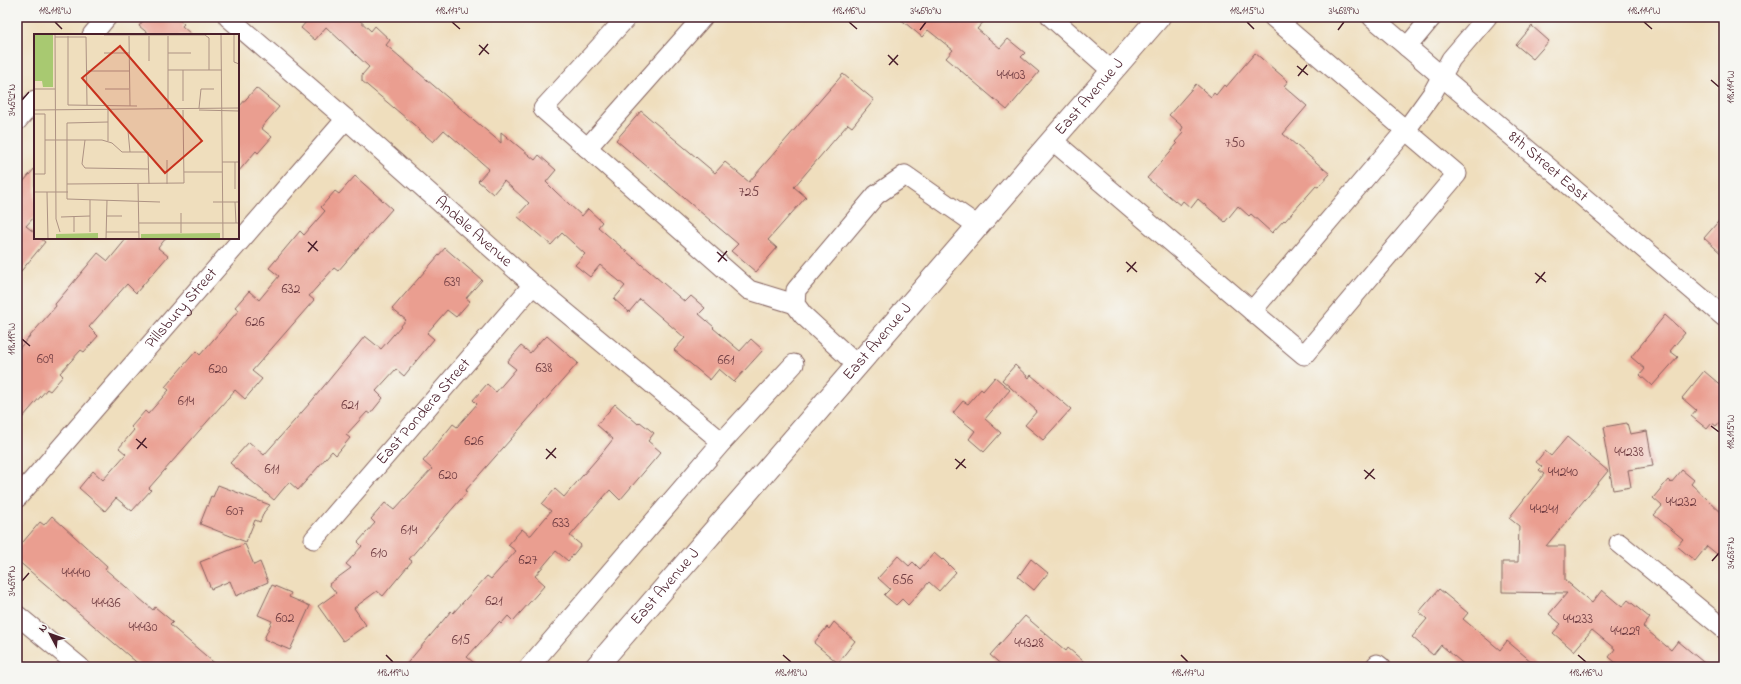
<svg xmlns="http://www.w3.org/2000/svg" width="1741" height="684" font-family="'Indie Flower',sans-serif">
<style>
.building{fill:#ea9e90}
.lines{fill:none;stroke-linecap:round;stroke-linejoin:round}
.minor-casing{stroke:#84625e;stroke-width:21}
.major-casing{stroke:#84625e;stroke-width:24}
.minor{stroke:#fff;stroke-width:19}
.major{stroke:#fff;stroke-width:22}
.ticks{fill:none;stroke:#4a1f2b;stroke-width:1.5}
.labels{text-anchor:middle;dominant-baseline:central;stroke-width:3;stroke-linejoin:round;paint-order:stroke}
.number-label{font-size:14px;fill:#723f44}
.street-label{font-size:16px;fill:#4a1f2b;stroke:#f6f6f2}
.inset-road{fill:none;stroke:#ad9283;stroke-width:1}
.view{fill:#c8321e;fill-opacity:0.15;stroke:#c8321e;stroke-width:2}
.inset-edge{fill:none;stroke:#4a1f2b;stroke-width:2}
.neatline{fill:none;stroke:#4a1f2b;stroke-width:1.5}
.ticks-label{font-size:10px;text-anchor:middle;fill:#4a1f2b}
</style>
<rect width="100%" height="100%" fill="#f6f6f2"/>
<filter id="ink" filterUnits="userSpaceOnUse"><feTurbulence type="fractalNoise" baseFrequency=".025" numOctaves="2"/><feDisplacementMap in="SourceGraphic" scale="8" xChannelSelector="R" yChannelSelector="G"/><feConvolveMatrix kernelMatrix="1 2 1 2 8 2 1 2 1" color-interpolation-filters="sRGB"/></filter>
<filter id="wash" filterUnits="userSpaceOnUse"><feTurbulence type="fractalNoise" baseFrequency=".012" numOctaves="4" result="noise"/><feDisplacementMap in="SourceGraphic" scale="16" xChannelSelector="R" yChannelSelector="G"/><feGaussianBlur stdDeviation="0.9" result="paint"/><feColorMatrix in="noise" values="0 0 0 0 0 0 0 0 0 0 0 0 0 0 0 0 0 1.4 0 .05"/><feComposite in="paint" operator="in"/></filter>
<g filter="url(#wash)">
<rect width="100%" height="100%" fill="#efdebd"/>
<g id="blocks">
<path class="building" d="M146 17H176L184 24 182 26 192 35H150L139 26Z
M310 17H356L371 31 375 26 390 40 386 45 501 143V132L535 160 539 155 556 170 546 182 556 192 582 216 588 209 602 222 598 227 685 302 691 296 705 308 699 314 714 327 713 328 740 351 751 339 763 350 734 382 719 369 710 380 674 350 685 338 640 299 629 312 614 299 625 286 600 265 590 277 575 265 585 254 562 233 551 245 517 216 529 203 504 181 493 194 478 181 489 169 444 130 433 142 419 130V129L362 81V75L369 67 326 27 315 40 301 28Z
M898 17H988L977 29 1000 48 1008 39 1025 53 1021 57 1039 72 1007 110 946 58 953 50 928 30 922 37Z
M1532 26 1549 41 1533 59 1516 45Z
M1255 53 1288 81 1284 86 1307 106 1283 134 1330 174 1318 187 1316 186 1285 221 1284 220 1272 233 1251 214 1249 216 1238 206 1225 222 1198 199 1191 208 1183 201 1180 205 1147 178 1177 144 1175 142 1183 133 1181 131 1183 127 1169 115 1196 84 1211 97 1214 93 1216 95 1224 85 1226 87Z
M843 74 874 100 852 127 848 124 794 187 806 197 768 240 777 248 756 272 731 251 738 244 616 140 641 111 715 173 725 162 749 182Z
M256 88 279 107 261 128 272 137 258 153 256 151 238 172V108Z
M35 168V216L26 226 35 233V238H40L45 242 17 276V189Z
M355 176 392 209 338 271 334 268 309 296 314 300 252 371 262 379 245 399 235 390 149 488 151 490 132 511 116 498 105 511 79 488 93 471 103 480 126 454 119 448 134 430 131 427 145 411 148 414 169 390 165 387 196 351 200 355 239 310 235 307 249 291 259 300 279 276 269 268 300 231 304 235 325 211 321 207 335 191 339 194Z
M1724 215V256L1704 238Z
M127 238H166L158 248 168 256 136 293 127 284 89 327 98 336 84 352 81 350 60 373 63 376 50 391 47 389 17 424V351L56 306 55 304 56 303 98 253 108 261Z
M445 248 482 280 466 298 470 301 456 317 447 310 427 333 434 339 404 376 396 369 376 391 383 398 370 414 367 412 346 435 350 438 336 455 332 451 298 490 289 482 274 500 230 463 249 442 264 455 310 403 365 336 381 349 406 320 392 309Z
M1665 315 1685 333 1670 351 1678 357 1652 386 1640 375 1645 369 1631 357Z
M547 336 578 363 465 491 467 492 409 559 412 561 383 596 377 591 354 608 366 625 343 641 318 606 336 593 329 584 351 568 346 564 362 546 358 542 375 523 371 519 385 503 394 510 432 469 423 461 453 424 457 427 477 404 473 400 487 384 496 392 516 369 507 362 521 346 530 353 543 338 544 339Z
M1015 365 1029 378 1031 375 1071 409 1043 440 1025 425 1037 411 1002 380Z
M1704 371 1724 388V417L1716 426 1712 423 1707 429 1691 416 1696 410 1682 398Z
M995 377 1010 390 985 419 1001 433 984 452 969 439 975 431 953 413 963 401 968 404 981 389 983 391Z
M615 404 638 424 640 422 654 433 648 441 661 452 620 500 610 490 588 515 570 536 581 545 568 561 556 551 535 576 545 585 513 621 508 616 501 624 499 622 467 657 479 667H404L451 611 453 613 487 576 491 579 516 551 508 545 522 529 529 535H531L551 511 542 504 555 489 564 497 602 453 613 439 597 425Z
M1627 423 1630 434 1647 431 1653 466 1628 470 1631 487 1613 490 1604 438H1606L1604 427Z
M1567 437 1608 471 1546 546H1565V580L1592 603 1602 590 1622 607 1628 600 1650 618 1643 627 1671 650 1678 641 1709 667H1621L1609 657 1615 649 1592 630 1574 651 1553 633 1561 624 1549 614 1567 593 1502 592V562H1518L1519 526 1509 518 1544 474 1539 470 1542 467 1536 462 1545 451 1551 456Z
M1682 470 1694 480 1691 484 1724 515V560L1707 546 1695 561 1677 546 1683 539 1654 515 1662 506 1653 498 1668 480 1671 483Z
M218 485 270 505 264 512 260 522 255 520 246 542 200 524 211 496 213 497Z
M52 516 107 566 105 569 153 610 155 607 173 622 170 625 219 667H142L17 560V549L40 522 44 525Z
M245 544 254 565 260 562 268 582 236 596 230 581 211 589 200 562Z
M934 553 942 560 943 559 956 572 939 591 929 582 908 605 902 599 896 605 884 595 890 589 878 578 898 556 909 566 913 562 920 569Z
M1031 559 1048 573 1034 590 1018 577Z
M272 585 291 593 289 597 310 606 290 650 264 639 272 621 258 615Z
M1439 589 1468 613 1463 619 1500 650 1507 641 1538 667H1467L1441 645 1433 655 1412 637 1427 619 1419 612Z
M1025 616 1066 651 1068 648 1090 667H1004L990 655Z
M834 622 855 641 838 663 814 643 827 627 829 629Z"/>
</g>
</g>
<g filter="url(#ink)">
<use href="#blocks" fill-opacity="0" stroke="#84625e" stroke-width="1"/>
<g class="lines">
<defs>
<g id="minor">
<path id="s1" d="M228 17 346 119 533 285 722 442"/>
<path d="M627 17 543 109 749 290 795 304"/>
<path d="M1051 17 1112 71"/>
<path id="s2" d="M1372 17 1724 317"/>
<path d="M92 35 107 17"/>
<path d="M1407 47 1432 17"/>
<path d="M17 121 35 100"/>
<path d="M1052 140 1252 311 1406 130 1432 94 1451 59 1487 17"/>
<path d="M587 148 703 17"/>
<path d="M1252 311 1304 355 1457 174 1273 17"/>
<path d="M857 365 803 315 795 304 796 290 876 195 905 175 978 226"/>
<path id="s3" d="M17 498 346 119"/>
<path id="s4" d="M314 539 533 285"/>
<path d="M1619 543 1724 629"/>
<path d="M17 615 80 667"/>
<path d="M529 667 722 442 794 364"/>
<path d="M1375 667 1377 664 1381 667"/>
</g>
<g id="major">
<path id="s5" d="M596 667 1159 17"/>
</g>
</defs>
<use href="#minor" class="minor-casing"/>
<use href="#major" class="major-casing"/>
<use href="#minor" class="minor"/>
<use href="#major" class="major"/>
</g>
</g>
<path class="ticks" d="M55 22 62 29M452 22 460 29M849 22 857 29M1247 22 1254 29M1644 22 1652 29M920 30 926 22M1338 30 1344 22M479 45 489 54M479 55 488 44M888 55 898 65M889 65 898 55M1297 66 1308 75M1298 76 1307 65M1711 80 1719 87M22 100 29 92M308 242 318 251M308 252 317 241M717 252 727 261M718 262 727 251M1126 262 1137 272M1127 272 1136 262M1535 273 1546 282M1536 283 1545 272M22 339 30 346M1711 426 1719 432M136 439 147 448M137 449 146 438M546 449 556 458M546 459 556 448M955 459 966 468M956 469 965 459M1364 470 1375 479M1365 479 1374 469M1712 561 1719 553M22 581 29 573M386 655 393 662M783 655 791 662M1181 655 1188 662M1578 655 1586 662"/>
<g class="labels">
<g class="number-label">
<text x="1011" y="75">44403</text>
<text x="1235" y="143">750</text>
<text x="749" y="192">725</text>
<text x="452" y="282">639</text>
<text x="291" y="289">632</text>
<text x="255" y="322">626</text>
<text x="45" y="359">609</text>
<text x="726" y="360">661</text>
<text x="544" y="368">638</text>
<text x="218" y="369">620</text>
<text x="186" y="401">614</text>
<text x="350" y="405">621</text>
<text x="474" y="441">626</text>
<text x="1629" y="452">44238</text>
<text x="272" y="469">611</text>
<text x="1563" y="472">44240</text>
<text x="448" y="475">620</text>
<text x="1681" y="502">44232</text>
<text x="1544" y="509">44241</text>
<text x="235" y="511">607</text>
<text x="561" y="523">633</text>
<text x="409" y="530">614</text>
<text x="379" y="553">610</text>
<text x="528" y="560">627</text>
<text x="76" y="573">44440</text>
<text x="903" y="580">656</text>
<text x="494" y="601">621</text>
<text x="106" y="603">44436</text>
<text x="285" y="618">602</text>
<text x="1578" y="619">44233</text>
<text x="143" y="627">44430</text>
<text x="1625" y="631">44229</text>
<text x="461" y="640">615</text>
<text x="1029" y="643">44328</text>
</g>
<g class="street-label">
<text stroke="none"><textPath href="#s5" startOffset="754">East Avenue J</textPath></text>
<text stroke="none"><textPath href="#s2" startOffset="231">8th Street East</textPath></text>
<text stroke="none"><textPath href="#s1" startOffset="326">Andale Avenue</textPath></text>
<text stroke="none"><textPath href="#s3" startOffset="251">Pillsbury Street</textPath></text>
<text stroke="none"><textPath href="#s5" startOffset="430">East Avenue J</textPath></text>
<text stroke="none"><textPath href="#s4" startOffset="168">East Pondera Street</textPath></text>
<text stroke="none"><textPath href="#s5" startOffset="106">East Avenue J</textPath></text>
</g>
</g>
<g transform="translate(34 34)">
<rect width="205" height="205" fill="#efdebd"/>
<path d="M0 0H19V53H9L8 47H0ZM64 199V205H22V200ZM186 199V205H107V200Z" fill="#a8c971"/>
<path class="inset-road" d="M21 0 22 185 26 198M187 0 189 205M200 0V28L205 30M70 1H171L175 4V36M34 2V71L103 72M95 2 96 72M21 3H52L53 71M70 19H95M134 19H157M115 27V2M134 36H188M149 36V67M53 37H95M0 55H21M71 55H95M165 74 167 55H180M134 75V2M0 76 205 74M165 76 205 77M0 80H11V140H0M74 88 33 89V165L126 168M94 97 96 118M11 106H68L78 109 88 118H114L115 150M51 106 48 130 51 134 115 135M74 107V75M133 126V150M188 128H205M201 128V155M150 138H188M33 150 150 149 149 76M104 150 105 205M0 158H34M13 158 14 205M56 166V198M179 168H205M201 168 202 189M147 179V199M40 182V198M73 182H88M27 183 56 182M105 189H205M72 198H105M72 205 73 166"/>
<path class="view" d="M86 12 168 107 131 139 48 44Z"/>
<rect width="205" height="205" class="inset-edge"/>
</g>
<rect width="1741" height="684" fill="none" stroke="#f6f6f2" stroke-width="44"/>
<g transform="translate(50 634) rotate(311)" stroke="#f6f6f2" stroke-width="3" paint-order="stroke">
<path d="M0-3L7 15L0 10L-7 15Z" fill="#4a1f2b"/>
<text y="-6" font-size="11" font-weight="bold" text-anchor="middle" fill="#4a1f2b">N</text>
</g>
<rect x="22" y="22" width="1697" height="640" class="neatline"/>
<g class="ticks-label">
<text x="55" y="14">118.118°W</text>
<text x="452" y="14">118.117°W</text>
<text x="849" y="14">118.116°W</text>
<text x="926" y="14">34.690°N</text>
<text x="1247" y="14">118.115°W</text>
<text x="1344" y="14">34.689°N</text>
<text x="1644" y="14">118.114°W</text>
<text transform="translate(1730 87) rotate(-90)" y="4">118.114°W</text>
<text transform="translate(11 100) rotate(-90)" y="4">34.692°N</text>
<text transform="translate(11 339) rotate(-90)" y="4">118.119°W</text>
<text transform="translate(1730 432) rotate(-90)" y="4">118.115°W</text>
<text transform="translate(1730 553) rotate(-90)" y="4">34.687°N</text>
<text transform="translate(11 581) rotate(-90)" y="4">34.691°N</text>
<text x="393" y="676">118.119°W</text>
<text x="791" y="676">118.118°W</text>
<text x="1188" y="676">118.117°W</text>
<text x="1586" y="676">118.116°W</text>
</g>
</svg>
